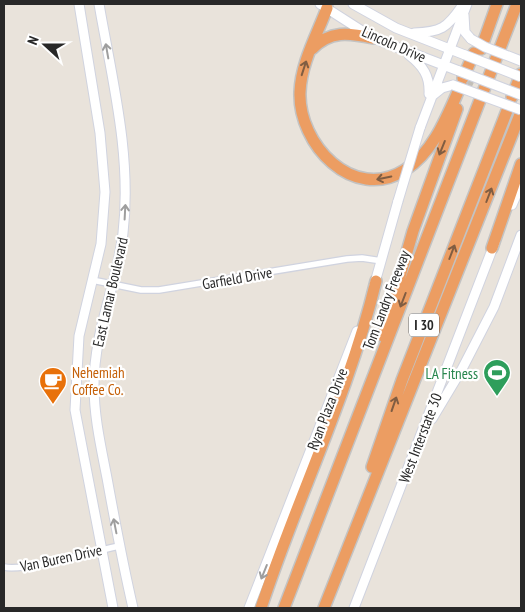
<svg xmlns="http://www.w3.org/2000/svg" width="525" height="612" font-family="'PT Sans Narrow',sans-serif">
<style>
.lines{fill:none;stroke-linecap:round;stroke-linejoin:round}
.highway-tunnel{stroke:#c2beb7;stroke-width:11;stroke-dasharray:11 5.5;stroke-linecap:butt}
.street-casing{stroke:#d0d3df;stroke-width:8}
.secondary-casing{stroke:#d0d3df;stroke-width:11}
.highway-casing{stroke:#c3c3c3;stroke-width:14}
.street{stroke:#fff;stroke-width:5.5}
.secondary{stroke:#fff;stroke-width:9}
.highway{stroke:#ec9d62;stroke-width:11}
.secondary-bridge-casing{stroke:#d0d3df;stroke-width:11;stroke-linecap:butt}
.secondary-bridge{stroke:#fff;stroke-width:9}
.oneway{stroke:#9e9e9e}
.oneway2{stroke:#805d42}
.labels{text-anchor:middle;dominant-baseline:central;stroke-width:4.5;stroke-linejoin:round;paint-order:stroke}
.shield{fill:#fff;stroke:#686868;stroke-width:1}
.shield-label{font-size:14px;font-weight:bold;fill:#282828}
.street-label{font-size:15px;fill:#282828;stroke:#fff}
.food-label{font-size:15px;fill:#c56008;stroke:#fff;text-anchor:start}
.leisure-label{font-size:15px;fill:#27864d;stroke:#fff;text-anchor:end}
</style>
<rect width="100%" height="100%" fill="#e9e3db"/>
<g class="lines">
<path class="highway-tunnel" d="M466 86 469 80"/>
<defs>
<path id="street" d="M92 280 141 290H159L347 259 362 258 382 261
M4 567C23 572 96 551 119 546"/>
<path id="secondary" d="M79 4 100 133 105 192 101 244 79 336 75 410 113 608
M99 4C112 79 132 156 123 233 117 285 94 330 94 385 94 417 101 447 107 478 115 522 123 565 133 608
M320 4 373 38 459 71
M353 4 396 28 465 55
M464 15 465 32 471 39
M414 33C441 32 447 28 462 6
M409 55C423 66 430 76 429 94
M432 96 442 88 453 85
M420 128 467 4
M512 205 521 184
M374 286 398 201
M432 419 462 369 494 307 521 235
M249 608 357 331
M354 608 495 242"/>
<path id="highway" d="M327 8C317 35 301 63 300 92 298 144 353 203 405 170 434 152 448 114 461 85
M312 49C330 30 349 33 373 38
M481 49 497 4
M463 78 474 53
M512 97 521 74
M492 248 521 164
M383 336 413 231 457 109
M372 467 402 380 510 103
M261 608C297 498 349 394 376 281
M284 608 517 4
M324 608 521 112"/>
</defs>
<use href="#street" class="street-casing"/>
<use href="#secondary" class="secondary-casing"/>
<use href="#highway" class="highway-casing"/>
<use href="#street" class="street"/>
<use href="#secondary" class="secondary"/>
<use href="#highway" class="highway"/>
<defs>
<path id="secondary-bridge" d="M471 39 485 47 521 61
M465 55 521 77
M459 71 521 95
M453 85 521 110
M398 201 420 128"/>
</defs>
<use href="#secondary-bridge" class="secondary-bridge-casing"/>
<use href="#secondary-bridge" class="secondary-bridge"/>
</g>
<defs><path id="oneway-shaft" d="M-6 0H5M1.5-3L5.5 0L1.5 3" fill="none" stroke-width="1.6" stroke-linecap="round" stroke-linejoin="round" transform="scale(1.25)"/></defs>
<g class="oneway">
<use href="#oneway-shaft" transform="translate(107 51) rotate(-100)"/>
<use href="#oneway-shaft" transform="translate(125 212) rotate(-87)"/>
<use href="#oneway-shaft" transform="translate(115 526) rotate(-101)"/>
<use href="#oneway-shaft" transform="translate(264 572) rotate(112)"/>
</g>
<g class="oneway2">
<use href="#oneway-shaft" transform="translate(304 68) rotate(-72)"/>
<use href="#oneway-shaft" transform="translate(442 148) rotate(112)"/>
<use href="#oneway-shaft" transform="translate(384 178) rotate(168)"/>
<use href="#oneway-shaft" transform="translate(489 195) rotate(-69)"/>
<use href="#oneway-shaft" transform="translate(452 252) rotate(-69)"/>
<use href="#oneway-shaft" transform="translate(403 300) rotate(111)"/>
<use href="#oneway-shaft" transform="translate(394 404) rotate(-71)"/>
</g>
<defs>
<symbol id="stadium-pin" viewBox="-11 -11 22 30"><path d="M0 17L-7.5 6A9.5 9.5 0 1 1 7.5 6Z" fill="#2e9e5b" stroke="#fff"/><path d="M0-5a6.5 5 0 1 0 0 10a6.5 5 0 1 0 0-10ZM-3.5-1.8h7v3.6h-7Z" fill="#fff"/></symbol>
<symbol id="cafe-pin" viewBox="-11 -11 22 30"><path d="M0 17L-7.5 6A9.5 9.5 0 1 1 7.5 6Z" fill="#e8710a" stroke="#fff"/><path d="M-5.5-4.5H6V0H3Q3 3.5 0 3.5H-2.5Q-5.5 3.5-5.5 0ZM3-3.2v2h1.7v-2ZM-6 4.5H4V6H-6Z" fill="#fff"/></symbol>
</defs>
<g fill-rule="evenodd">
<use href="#stadium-pin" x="481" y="357" width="32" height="43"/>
<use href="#cafe-pin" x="37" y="365" width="32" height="43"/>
</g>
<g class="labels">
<rect class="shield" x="409" y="313.5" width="30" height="23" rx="4"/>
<g class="shield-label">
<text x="424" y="325">I 30</text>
</g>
<g class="street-label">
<text transform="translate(394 44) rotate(24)">Lincoln Drive</text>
<text transform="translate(237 278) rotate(-10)">Garfield Drive</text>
<text transform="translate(110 292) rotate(-77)">East Lamar Boulevard</text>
<text transform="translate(386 300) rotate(-69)">Tom Landry Freeway</text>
<text transform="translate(327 409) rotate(-69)">Ryan Plaza Drive</text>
<text transform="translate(420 438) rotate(-69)">West Interstate 30</text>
<text transform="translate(61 558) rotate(-12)">Van Buren Drive</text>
</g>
<g class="food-label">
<text x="72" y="372">Nehemiah<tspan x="72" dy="17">Coffee Co.</tspan></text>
</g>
<g class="leisure-label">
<text x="478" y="373">LA Fitness</text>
</g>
</g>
<rect width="525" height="612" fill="none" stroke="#282828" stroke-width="10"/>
<g transform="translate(45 45) rotate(291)" stroke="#ffffff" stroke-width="4" paint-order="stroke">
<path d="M0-4L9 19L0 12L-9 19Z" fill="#282828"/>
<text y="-8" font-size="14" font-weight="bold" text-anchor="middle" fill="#282828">N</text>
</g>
</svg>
